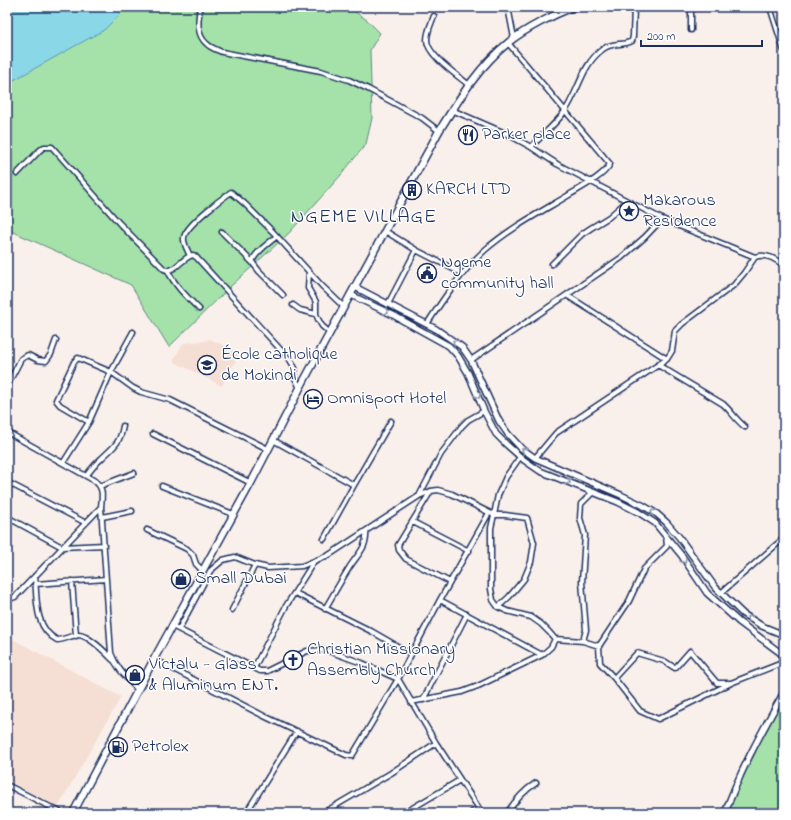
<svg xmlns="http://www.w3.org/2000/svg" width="791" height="820" font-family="'Indie Flower',sans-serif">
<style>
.built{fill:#f5ded4}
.green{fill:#a5e2a9;stroke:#608884}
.water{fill:#8ad7e8;stroke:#5e94b1}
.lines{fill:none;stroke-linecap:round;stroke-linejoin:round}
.minor-casing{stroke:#1b2f5e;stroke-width:7}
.major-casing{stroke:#1b2f5e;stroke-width:8}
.highway-casing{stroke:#1b2f5e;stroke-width:9}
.minor{stroke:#fff;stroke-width:4}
.major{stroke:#fff;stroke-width:5}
.highway{stroke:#fff;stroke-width:6}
.oneway{stroke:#8d97ae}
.labels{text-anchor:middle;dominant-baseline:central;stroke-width:3;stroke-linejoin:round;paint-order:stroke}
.poi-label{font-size:18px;fill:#1b2f5e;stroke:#fff;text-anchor:start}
.quarter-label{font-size:20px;letter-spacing:1px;fill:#1b2f5e;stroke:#fff}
</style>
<rect width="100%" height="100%" fill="#faf0eb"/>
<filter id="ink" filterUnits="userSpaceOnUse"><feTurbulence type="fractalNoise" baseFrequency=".025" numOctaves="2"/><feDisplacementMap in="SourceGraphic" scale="8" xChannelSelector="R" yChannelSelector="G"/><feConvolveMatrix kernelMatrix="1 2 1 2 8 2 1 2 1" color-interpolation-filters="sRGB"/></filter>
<g filter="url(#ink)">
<path class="built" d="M210 339 240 353 222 386 173 361 183 343 204 341Z
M7 636 121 697 58 807 7 780Z
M37 804 57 813H38Z"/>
<path class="green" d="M122 7H348L367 20 380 33 370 50 372 118 366 144 341 175 289 233 232 285 169 347 131 285 7 229V89L12 81 123 11Z
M784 695V813H728L743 769Z"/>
<path class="water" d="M7 7H122L123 11 104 30 12 81 7 89Z"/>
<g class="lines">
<defs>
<path id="minor" d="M200 7C198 20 196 35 207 44 211 48 217 50 222 52L321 71 349 80 368 89 422 118 439 131
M508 7 514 38
M691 7V30
M770 7 784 51
M434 16C431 24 427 32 427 40 427 55 457 75 469 85
M452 110 505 133 531 147 557 164 662 219 755 257C766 253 775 259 784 265
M531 147C541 136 557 123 565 111 579 91 582 64 603 49 612 42 623 46 632 41L633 36 634 7
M17 174 39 151 44 147H52L119 223 164 269C175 274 182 257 193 255L196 257 290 360 295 368 294 376 300 388
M385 231 416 250 463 274
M222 232 252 262
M277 236C269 243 255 252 252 262L259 271 283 295
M190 256C188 251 183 243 184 238 184 227 221 199 231 192L245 204 273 232 322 286 344 307
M552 264 582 234 591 228 609 217 627 201
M168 271C175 286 188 298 199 309
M309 272 308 288 316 302V314L318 319 322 326 330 333
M568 296 667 359
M388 304 416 250
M293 305 300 310 316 314
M427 324C444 298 462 271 485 250 510 228 541 212 569 195 581 188 604 176 610 164L508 43
M471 360 621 258 645 237 662 219
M658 365 723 404C731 411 736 420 745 427
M7 386 21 359 28 355 38 360 46 361 51 354 56 340
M89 422 60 405 56 400 74 362 78 358 111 372 133 388 141 392 170 400 268 449
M7 432 95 481C104 489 102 495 101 507L111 653C116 668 127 678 138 690
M153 434 251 483
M273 440 354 485 391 421
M520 457 506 477 498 495 494 515 491 528V589L493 600 498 607 507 611 531 617 541 624 549 632 555 639
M535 458 556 433 667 359 672 351 675 331 682 324 734 285 744 273 755 257
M63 463 89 422 111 372 133 332
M86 476C91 470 95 464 101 459 113 447 120 444 123 426
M7 482 86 523
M100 486 134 473
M162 486 233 514
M431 491 398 545 399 550 406 559 450 582
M419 496 441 454 462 426 468 420 484 411
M7 517 62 547 104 545
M102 517 132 511
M413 522 469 551
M147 530 187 549 193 555 196 564 203 571
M324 539 354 485
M35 576C37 598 34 628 57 640 64 640 72 635 79 635 90 636 106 653 113 660
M72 581 76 636
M35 584 106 579
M295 593 371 631 411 654
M721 593 784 538
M7 599H9L15 597 101 507
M440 600 542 655
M7 605 9 599
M325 609C333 595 341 581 349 568 357 555 368 547 366 531
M232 610 255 565
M172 626 260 671H267L307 651 326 650 362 663 398 679 436 743 482 813
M179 629 210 571 223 560 235 557 255 565 268 568 302 566 329 555 419 496 431 491 438 490 452 494 494 515H505L527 518 534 543 531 562 524 579 509 597 498 607
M555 639 583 641 599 646 600 663 614 678
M583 641 586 630 582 582 585 535 580 518 581 504 592 493
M599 646 629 601 644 569 667 546 666 536
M154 659 264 716 346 755 352 756 398 679 440 600 489 513
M254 668 286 606 313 563
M731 683H717L690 651 675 668 664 661 637 653 614 678 640 711 658 719 731 683 782 663
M423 700 467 614
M411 702 462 692 478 686 542 655 551 647 555 639
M7 785 62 813
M168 813H169
M246 813 297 731
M323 813 391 773 436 743
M404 813 460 780
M471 813 479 808
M507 813C515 801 523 791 536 783"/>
<path id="major" d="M355 287 436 329 462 347 471 360 499 421 508 434 521 448 535 458 621 495 642 505 657 514 667 523 679 537 715 587 743 614 762 626 784 635
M351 295 393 315 449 346 458 356 468 373 484 411 496 434 507 445 524 460 540 471 618 502 638 512 655 523 682 556 707 593 739 622 782 654
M784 648 782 658 784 669
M725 813C740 771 762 731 784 692"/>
<path id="highway" d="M73 813 154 659 251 483 300 388 439 131C459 99 479 66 509 42 525 29 553 15 573 7"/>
</defs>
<use href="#minor" class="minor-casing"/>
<use href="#major" class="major-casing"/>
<use href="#highway" class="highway-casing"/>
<use href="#minor" class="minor"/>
<use href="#major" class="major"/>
<use href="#highway" class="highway"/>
</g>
<defs><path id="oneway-chevron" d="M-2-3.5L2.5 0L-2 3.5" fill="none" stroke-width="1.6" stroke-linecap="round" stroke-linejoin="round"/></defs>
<g class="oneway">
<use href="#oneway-chevron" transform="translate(386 312) rotate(25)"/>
<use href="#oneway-chevron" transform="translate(455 342) rotate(-142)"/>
<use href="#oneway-chevron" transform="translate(478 396) rotate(68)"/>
<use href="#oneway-chevron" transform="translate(524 450) rotate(-142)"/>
<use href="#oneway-chevron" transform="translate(568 482) rotate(24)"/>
<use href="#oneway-chevron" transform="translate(653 512) rotate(-147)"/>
<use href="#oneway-chevron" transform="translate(684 561) rotate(58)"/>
<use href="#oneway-chevron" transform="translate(749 618) rotate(-148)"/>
</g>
</g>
<defs>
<symbol id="restaurant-ring" viewBox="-11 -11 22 22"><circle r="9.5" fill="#fff" stroke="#1b2f5e" stroke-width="1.5"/><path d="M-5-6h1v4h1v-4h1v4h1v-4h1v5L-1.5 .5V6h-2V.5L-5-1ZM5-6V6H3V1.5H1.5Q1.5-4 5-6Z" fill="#1b2f5e"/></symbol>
<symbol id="building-ring" viewBox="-11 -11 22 22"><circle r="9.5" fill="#fff" stroke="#1b2f5e" stroke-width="1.5"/><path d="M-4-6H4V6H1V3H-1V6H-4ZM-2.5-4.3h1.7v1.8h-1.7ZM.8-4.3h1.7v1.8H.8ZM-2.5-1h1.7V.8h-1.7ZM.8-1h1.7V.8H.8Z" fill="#1b2f5e"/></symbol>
<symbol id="sight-ring" viewBox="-11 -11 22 22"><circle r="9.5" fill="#fff" stroke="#1b2f5e" stroke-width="1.5"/><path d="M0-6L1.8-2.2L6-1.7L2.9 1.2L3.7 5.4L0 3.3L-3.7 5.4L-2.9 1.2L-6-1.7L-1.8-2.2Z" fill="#1b2f5e"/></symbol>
<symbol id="civic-ring" viewBox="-11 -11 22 22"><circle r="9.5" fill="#fff" stroke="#1b2f5e" stroke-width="1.5"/><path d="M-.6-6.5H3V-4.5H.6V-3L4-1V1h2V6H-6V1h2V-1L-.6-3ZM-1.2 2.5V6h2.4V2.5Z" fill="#1b2f5e"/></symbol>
<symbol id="school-ring" viewBox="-11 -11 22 22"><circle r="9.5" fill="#fff" stroke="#1b2f5e" stroke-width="1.5"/><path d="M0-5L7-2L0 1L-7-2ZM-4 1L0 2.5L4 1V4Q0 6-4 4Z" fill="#1b2f5e"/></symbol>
<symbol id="hotel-ring" viewBox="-11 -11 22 22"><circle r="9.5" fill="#fff" stroke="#1b2f5e" stroke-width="1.5"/><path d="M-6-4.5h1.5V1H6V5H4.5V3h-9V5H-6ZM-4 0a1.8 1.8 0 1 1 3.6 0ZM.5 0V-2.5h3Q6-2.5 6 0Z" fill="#1b2f5e"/></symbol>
<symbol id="shop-ring" viewBox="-11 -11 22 22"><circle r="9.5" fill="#fff" stroke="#1b2f5e" stroke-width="1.5"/><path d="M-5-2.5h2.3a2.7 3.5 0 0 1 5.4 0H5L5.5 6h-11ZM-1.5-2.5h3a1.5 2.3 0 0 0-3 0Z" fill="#1b2f5e"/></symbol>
<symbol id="church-ring" viewBox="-11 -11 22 22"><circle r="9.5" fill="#fff" stroke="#1b2f5e" stroke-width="1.5"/><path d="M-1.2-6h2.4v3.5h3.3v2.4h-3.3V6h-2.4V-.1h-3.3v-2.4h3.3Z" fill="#1b2f5e"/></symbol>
<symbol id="fuel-ring" viewBox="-11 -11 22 22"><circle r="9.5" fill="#fff" stroke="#1b2f5e" stroke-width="1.5"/><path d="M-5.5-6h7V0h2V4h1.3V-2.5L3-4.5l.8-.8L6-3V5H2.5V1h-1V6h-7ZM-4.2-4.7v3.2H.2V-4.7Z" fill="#1b2f5e"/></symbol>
</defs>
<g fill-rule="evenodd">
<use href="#restaurant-ring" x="457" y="124" width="22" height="22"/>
<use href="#building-ring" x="401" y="179" width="22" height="22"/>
<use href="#sight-ring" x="618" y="200" width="22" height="22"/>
<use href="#civic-ring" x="416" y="262" width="22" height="22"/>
<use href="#school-ring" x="196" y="354" width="22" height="22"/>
<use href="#hotel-ring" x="302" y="388" width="22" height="22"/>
<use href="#shop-ring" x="170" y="568" width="22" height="22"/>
<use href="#church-ring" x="282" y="649" width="22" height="22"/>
<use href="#shop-ring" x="124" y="664" width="22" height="22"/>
<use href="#fuel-ring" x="107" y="736" width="22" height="22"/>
</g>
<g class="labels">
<g class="poi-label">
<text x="482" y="135">Parker place</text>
<text x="426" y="190">KARCH LTD</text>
<text x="643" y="201">Makarous<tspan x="643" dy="21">Residence</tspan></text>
<text x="441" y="263">Ngeme<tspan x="441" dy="21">community hall</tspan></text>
<text x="221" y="355">École catholique<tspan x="221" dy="21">de Mokindi</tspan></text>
<text x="327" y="399">Omnisport Hotel</text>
<text x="195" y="579">Small Dubai</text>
<text x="307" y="650">Christian Missionary<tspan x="307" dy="21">Assembly Church</tspan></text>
<text x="149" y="665">Victalu - Glass<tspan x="149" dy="21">&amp; Aluminum ENT.</tspan></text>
<text x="132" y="747">Petrolex</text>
</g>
<g class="quarter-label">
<text x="364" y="217">NGEME VILLAGE</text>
</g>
</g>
<rect width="791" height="820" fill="none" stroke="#fff" stroke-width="24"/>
<rect x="12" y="12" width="767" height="796" fill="none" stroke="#1b2f5e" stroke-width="1.5" filter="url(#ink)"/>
<path d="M641 40v6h121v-6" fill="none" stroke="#1b2f5e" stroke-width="2"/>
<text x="647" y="40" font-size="12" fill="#1b2f5e" stroke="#ffffff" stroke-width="3" paint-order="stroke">200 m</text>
</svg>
